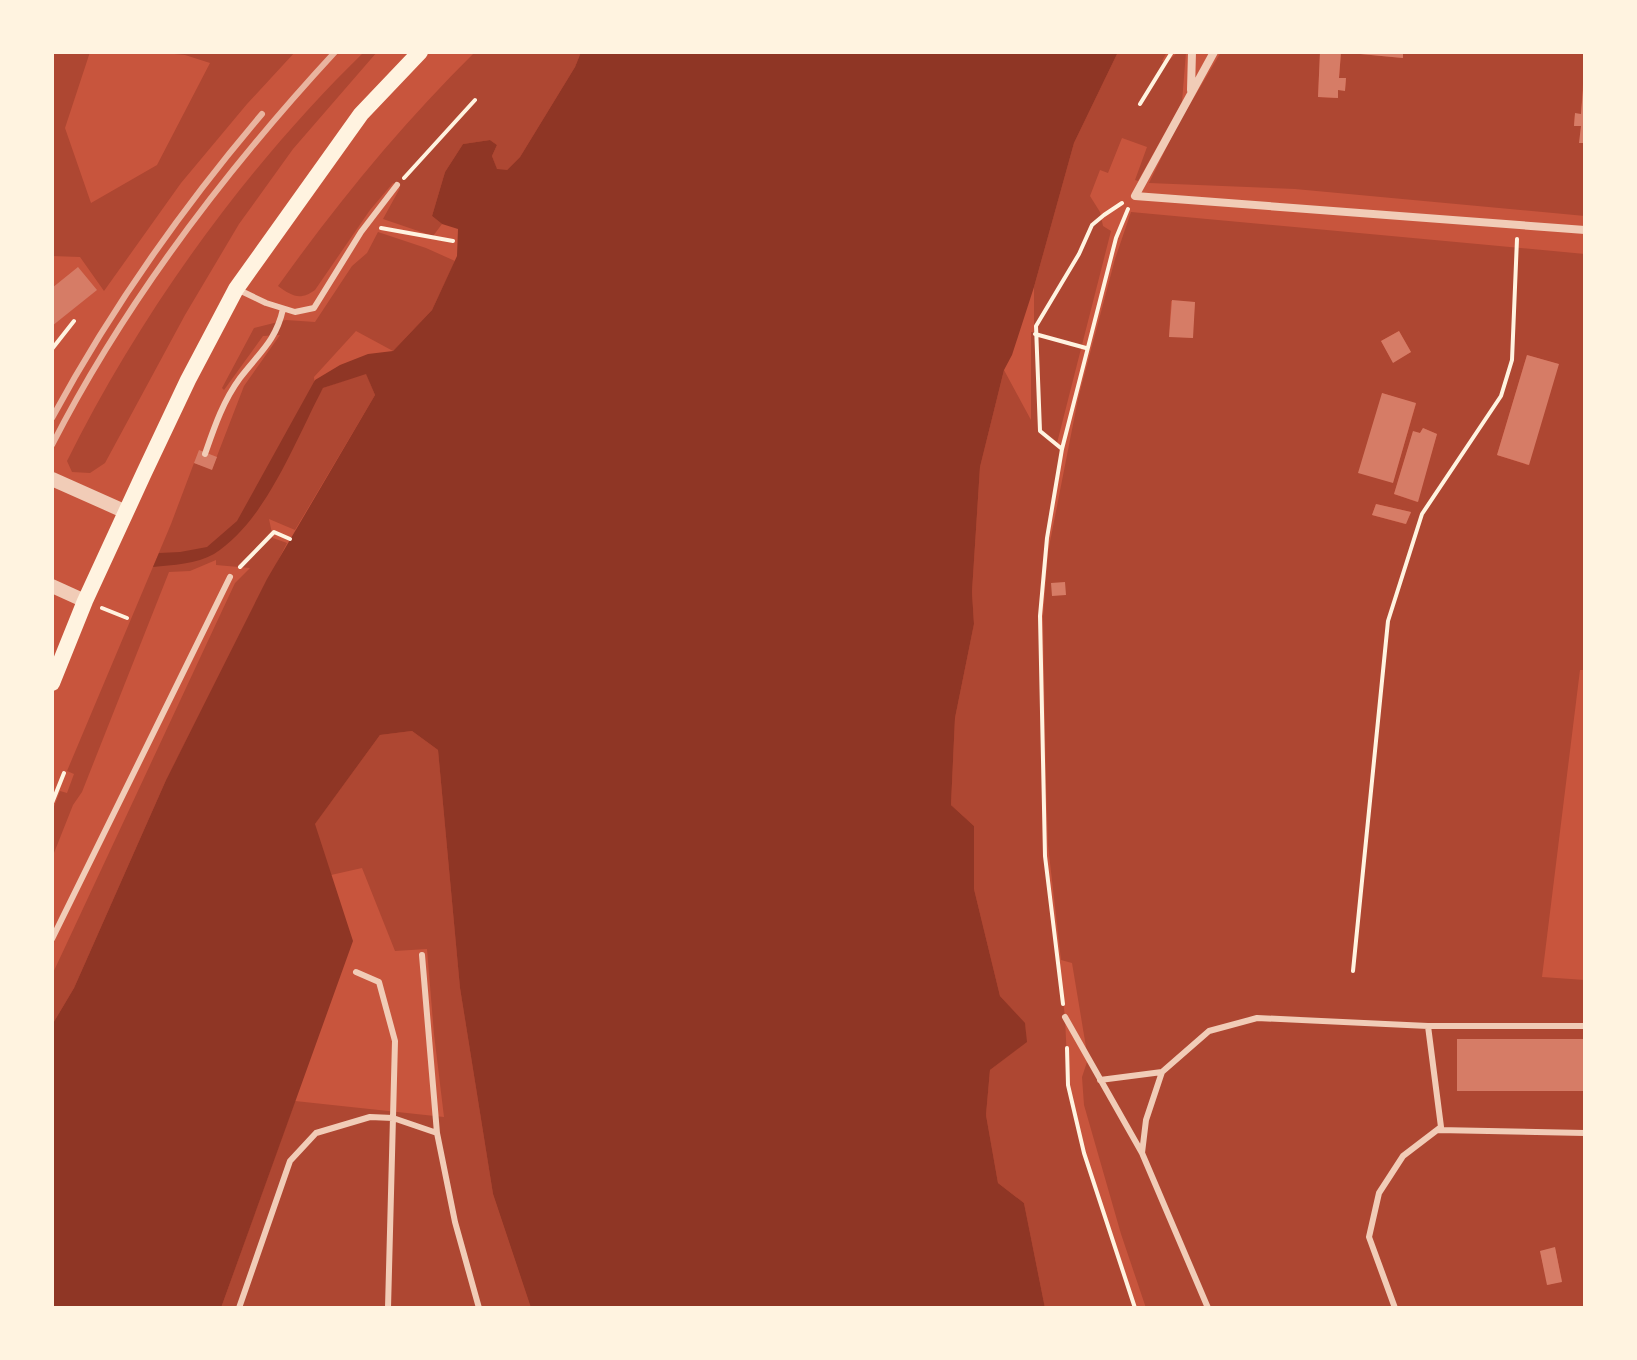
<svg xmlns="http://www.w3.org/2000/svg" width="1637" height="1360" font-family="'Fira Sans Condensed',sans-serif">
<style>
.green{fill:#ae4732;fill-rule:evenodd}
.water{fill:#8f3625}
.building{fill:#d67c66}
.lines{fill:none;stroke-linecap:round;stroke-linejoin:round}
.path{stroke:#fff3e0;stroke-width:4}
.service{stroke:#f1ccb7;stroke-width:6}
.minor{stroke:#f1ccb7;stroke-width:8}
.tertiary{stroke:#f1ccb7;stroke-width:14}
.secondary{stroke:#fff3e0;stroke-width:16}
.rail{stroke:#e9b49f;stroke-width:6}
</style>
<rect width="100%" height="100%" fill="#c8553d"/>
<path class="green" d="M52 52H90L65 128 91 203 157 165 210 63 185 55 153 52H295L247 104 181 183 104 291 80 257 52 256Z
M364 52H377L293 149 239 224 185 315 105 463 90 473 72 472 67 461C141 312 245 168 364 52Z
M475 52H581L575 67 520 157 507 170H497L492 156 497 145 490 140 463 144 445 172 432 216 442 224 433 236 383 219 400 188 393 183 370 210 315 290C300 301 292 296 278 286 338 202 402 124 475 52Z
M1118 52H1167L1162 61 1166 63 1178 52H1186L1182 102 1138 181 1135 180 1147 147 1122 138 1108 173 1100 170 1090 196 1100 212 1103 226 1111 231 1057 443 1062 449 1047 538 1040 616 1045 856 1065 1017 1068 1085 1084 1153 1135 1308H1045L1024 1203 998 1183 986 1115 990 1070 1026 1042 1025 1024 1000 996 974 889V826L951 805 955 718 974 624 972 592 980 467 1004 370 1031 420V332H1034V287L1074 143Z
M1221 52H1320L1318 97 1337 98 1338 90H1345L1346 78H1339L1341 52 1402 58 1403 52H1585L1581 114H1575L1574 125 1581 126 1580 143H1585V216L1295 189 1149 183 1177 126Z
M1131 212 1585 254V670H1580L1542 977 1585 980V1039H1458L1457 1091H1585V1308H1146L1121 1234 1084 1105 1082 1077 1088 1059 1072 963 1061 960 1048 845 1046 781 1043 617 1048 552 1078 399 1115 259ZM1171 301 1195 302 1192 338 1169 336ZM1399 331 1411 352 1393 362 1381 341ZM1527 355 1558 364 1528 465 1497 455ZM1382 393 1416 404 1393 482ZM1423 428 1437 434 1417 502 1394 494 1413 432 1420 433ZM1376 504 1411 512V513L1405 524 1372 515ZM1555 1248 1562 1281 1548 1285 1540 1251Z
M378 232 426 248 455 261 432 310 393 351 356 331 314 377 316 399 323 388 366 373 375 395 295 530 269 519 273 538 287 543 166 780 74 988 52 1025V975L235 583 250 568 216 565V560L190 571 169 572 82 792 73 805 52 858V812L60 791 67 793 74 774 67 771 171 524 194 463 212 469 244 386 280 335 263 336 224 390 222 388 254 328 286 320 315 322 352 266 367 253Z
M412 731 438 750 460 988 493 1194 531 1308H221L295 1101 444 1117 434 1034 427 949 395 951 362 868 331 875 314 825 380 735Z"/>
<path class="water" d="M581 52H1118L1074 143 1034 287 1012 355 1004 370 980 467 972 592 974 624 955 718 951 805 974 826V889L1000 996 1025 1023 1027 1042 990 1070 986 1115 998 1183 1024 1203 1045 1308H531L493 1194 460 988 438 750 412 731 380 735 315 824 353 941 221 1308H52V1025L74 988 166 780 267 579 375 395 366 374 323 388C295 441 266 521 214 554 197 564 172 565 153 567L159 553 180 552 207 547 237 521 315 380 340 365 368 354 393 351 432 310 457 256 458 229 442 224 432 216 445 172 463 144 490 140 497 145 492 156 497 169 507 170 520 157 575 67Z"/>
<path class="building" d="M1320 52H1341L1339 78H1346L1345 91 1338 90V98L1318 97Z
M1360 52H1403V58L1360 54Z
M1583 90H1585V143H1579L1581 126H1574L1575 113 1581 114Z
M78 267 97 290 52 326V288Z
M1172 300 1195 302 1193 338 1169 337Z
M1399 331 1411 352 1393 363 1381 341Z
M1527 355 1559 364 1529 465 1497 455Z
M1382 393 1416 403 1393 483 1358 473Z
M1423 428 1437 434 1418 502 1394 494 1413 431 1420 433Z
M199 450 217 457 212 470 194 463Z
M1376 504 1411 512 1406 524 1372 515Z
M1065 582 1066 595 1052 596 1051 583Z
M1457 1039H1585V1091H1457Z
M1555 1247 1562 1282 1547 1285 1540 1251Z"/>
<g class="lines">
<path class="path" d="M1140 104 1172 52
M404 178 475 100
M381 228 453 241
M1035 334 1086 348
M52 349 74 321
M1062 449 1040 431 1036 326 1079 254 1092 225 1104 215 1122 203
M240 567 274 532 290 539
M102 608 127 618
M52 803 64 773
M1353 971 1388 621 1422 514 1501 396 1512 360 1517 239
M1063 1004 1045 856 1040 616 1047 538 1062 449 1116 238 1128 209
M1067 1048 1068 1085 1084 1153 1135 1308"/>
<path class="service" d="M239 290 266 303 295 312 314 308 361 232 397 185
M205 454C214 428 223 401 240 378 259 353 276 341 283 309
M52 939 230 577
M422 955 437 1133 455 1222 479 1308
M356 972 379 982 395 1041 388 1308
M1065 1017 1142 1153 1208 1308
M1100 1080 1162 1072 1209 1031 1257 1018 1428 1026H1585
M1438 1130 1585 1133
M1142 1153 1146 1120 1162 1072
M239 1308 290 1161 316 1133 370 1117 393 1118 437 1133
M1395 1308 1369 1237 1379 1193 1403 1156 1441 1127 1428 1026"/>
<path class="minor" d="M1214 52 1135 196 1585 230
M1191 90 1192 52"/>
<path class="tertiary" d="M52 479 126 512
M52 586 85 601"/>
<path class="secondary" d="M52 683 85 601 144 473 188 380 236 289 361 114 420 52"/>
<path class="rail" d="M52 418C111 309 182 208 262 114
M52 445C126 300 225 171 335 52"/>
</g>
<rect width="1637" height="1360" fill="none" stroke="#fff3e0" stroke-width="108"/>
</svg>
